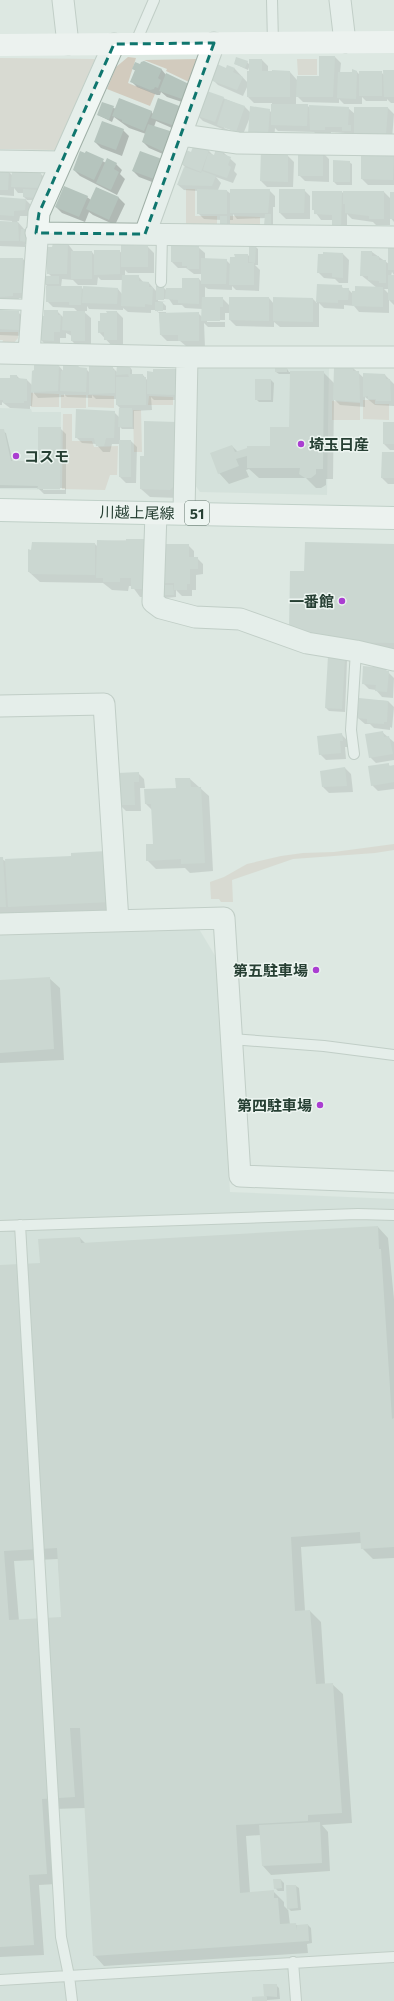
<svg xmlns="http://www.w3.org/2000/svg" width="394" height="2001" font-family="Commissioner,'Noto Sans JP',sans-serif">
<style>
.built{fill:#cbdad2}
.green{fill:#d2cbbe}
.shadow{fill:#0003;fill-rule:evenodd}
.building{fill:#b5c4bd;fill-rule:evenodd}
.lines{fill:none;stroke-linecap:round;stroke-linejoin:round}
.lane-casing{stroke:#9fafa6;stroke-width:12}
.street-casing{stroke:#9fafa6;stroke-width:23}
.primary-casing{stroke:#9db4a8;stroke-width:24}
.lane{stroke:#f0f6f3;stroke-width:10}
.street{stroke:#f0f6f3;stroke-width:21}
.secondary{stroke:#fff;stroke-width:22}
.primary{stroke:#fff;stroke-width:22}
.marked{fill:none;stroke:#0f766e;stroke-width:3;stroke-dasharray:8 5;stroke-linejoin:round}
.poi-dot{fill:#aa3ed1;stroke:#edf5f1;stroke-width:1.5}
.labels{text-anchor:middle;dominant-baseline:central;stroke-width:3;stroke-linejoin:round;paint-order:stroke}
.shield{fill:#edf5f1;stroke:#62766c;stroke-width:1}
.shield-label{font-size:14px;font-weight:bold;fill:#263f33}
.poi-label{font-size:15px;font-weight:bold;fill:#263f33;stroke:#edf5f1;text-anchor:end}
.street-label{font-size:15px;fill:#263f33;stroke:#edf5f1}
</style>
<rect width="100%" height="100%" fill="#dde8e2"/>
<path class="built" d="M203 364 329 367 327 495 200 492 195 485 196 370Z
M0 408 31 409 32 412H61L60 490 0 489Z
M199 929 217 959 230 1192 394 1199V2001H0V935Z"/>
<path class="green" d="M128 57 136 58 128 83 155 94 150 106 107 89 116 67Z
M0 58 95 59 55 150 0 149Z
M197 59 189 82 166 71 167 69 144 60Z
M297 59H317V75H298Z
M186 189H195V216H217V225H186Z
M230 216 260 217V226L230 225Z
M0 332H18V338L13 344 2 343 3 340H0Z
M31 393 59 394V407H31Z
M61 395H86V408H61Z
M88 395 114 396V408L88 407Z
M149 396 173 397V405H148Z
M363 400H375V404H389V420L363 419Z
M332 401 360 403V420H332Z
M133 410H141L142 452H134Z
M63 414H72V441H92L94 447 118 446 117 475H110L105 490 62 489Z
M394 844V850L375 853 293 859 232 880 233 902H221L219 899H211L210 882 224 877 247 864 281 856 303 853 334 852Z"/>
<path class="shadow" d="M335 57 341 63 340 73 357 72 360 75 381 72 384 75 394 71V103H391L387 99V101H366L362 97V104H344L339 99V103L303 102 296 95V105H307L310 108H348L355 114 388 108 394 114 392 139 349 137 345 133 331 132V136L317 135 314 132 278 131 275 128 274 141 250 117 242 137 203 121 197 115 223 98 245 107 251 113 269 110 272 113V103H254L248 97V85L243 96 218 85 212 79 228 67 235 69 248 83 252 72 250 65 248 70 235 64 247 62 250 65 262 60 268 66V72H290L297 80 320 77ZM224 126 241 133V135L224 128Z
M144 62 162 70 191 105 167 97 161 92 160 95H157L137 87 131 81 136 71 133 69Z
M159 99 181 132 156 121 154 127 172 158 149 148 143 142 146 134 129 128 114 117 112 122 98 115 103 103 116 109 151 111 153 114Z
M123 130 129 136 122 156 101 148 95 142Z
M209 151 215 157 223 152 236 164 234 171 237 174 233 183 216 177 221 183 218 190 227 191 231 194 269 190 275 196V207H273V228H268L266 218 237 219 233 214V220H230V228L221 220 204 219 198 213V191L184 190 178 185 185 167 181 163 192 153Z
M267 151 272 155 288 156 294 162 293 187H267L261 181Z
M86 152 106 163 116 164 122 170 120 174 125 179 117 195 80 176 74 170Z
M323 153 329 159V182L305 181 299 175Z
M394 155V185H368L362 179Z
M349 162 352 164V185H337L334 182Z
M167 166 160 185 139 177 133 171Z
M0 168 8 171 13 176 34 169 41 174 47 180 40 200H27L24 197V193H18L14 188V196L0 195Z
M97 188 119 198 125 204 115 225 93 215 89 212 85 222 62 213 56 207 87 197 91 200Z
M304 190 310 196V219H286L280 213Z
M342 192 344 194 384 192 391 199 394 193V222L390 217V225H376L373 222 352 219 347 214V233L333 220H321L313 209Z
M0 198 26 200 32 206 31 216H20L19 221H17L24 229 30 244H25V247L0 246V222H12V221L0 220Z
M54 244H68L74 252H92L95 256 119 251 122 253 148 247 154 253V273H128L125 270V276H138L144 283H149L157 292 163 287 167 291 183 289 199 279 202 282V274H194L186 268H178L172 262V247H198L205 253V259L226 260 230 264 236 258 235 255H248L250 257 255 246 258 249V265H255L260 270 259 291 236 290 232 286V290L208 289 205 287V298H222L230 306 269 298 274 304 313 299 317 303 318 286H341L344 289H348L353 294 377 288 361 275 372 252 389 264 394 249V275L392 272 391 276 394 277V305L389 300V313L359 312 354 306 344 305V309L324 308 319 303V327H280L274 322V327L236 326 230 320V313H225V327H208L204 323 205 347 186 346 180 341H167L161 335 159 313 156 310H151V313L128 312 123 308V310L89 309 87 306V311H83L91 318V347H78L72 341V336L66 333V338H60V346H47L41 340 45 317 57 311 64 318 78 312 74 308 53 307 47 301V286L45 284 52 277 48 273ZM98 277 101 280H123L122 294 118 289 84 290 81 287H61L62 279 73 280 78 285H97ZM384 289H389V294ZM158 299H169L173 305H182L185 308 202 309V317L198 313 166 314V312H158V310H166V306L162 302H166L158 301ZM207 320H225V322H207Z
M343 254 349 260 348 283H339L335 279 324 278 318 272Z
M0 259H23L29 265 28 298H19L18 302H4L0 299Z
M0 311 18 312 24 318 25 336 0 335Z
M117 312 123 318V346H112L99 332Z
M59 366 64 372 78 366 81 369H86L90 373 112 367 117 372 130 367 132 370V376L143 375 148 381 154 373 182 400H154L151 397 152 410 134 411V429H122L120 427V441H131L137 447 136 483H126L120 477V444H112L110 452H103L96 444 82 443 76 437 114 412 119 417 121 409 117 405V399H96L92 395V398L67 397 64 394V397L38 398 33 392 32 406H30V409L10 408 2 402V405H0V379H11V376H17L20 379 27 380 32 385Z
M286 367 289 372H323L335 384 353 368 364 378 385 375 394 384V406L375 405 365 397V407L340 405 334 399 333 479H326V485L321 488H316L306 478H259L249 469 246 470 249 477 229 484 219 473 232 446 238 452 271 447 290 428 291 374H279L276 372Z
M271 380 274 383 273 402H259L256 399Z
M175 423 179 498 150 497 141 489 145 457Z
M384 423H394V450H390L384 444Z
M60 428 66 434V494H44L38 488H0V430L6 433 13 462H39ZM43 488H65V490H43Z
M394 453V484H388L382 478Z
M150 540 155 597H140L132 586H129L128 591 112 590 103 583 40 582 29 572 33 543 95 544 97 546 98 541Z
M188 545 194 551V558H197L203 564V574L196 575V590H192V596H182L176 590V597L165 598 162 595 165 586 162 583Z
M394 545V651L339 650 305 572Z
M345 658 347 661 345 712 329 711 326 708Z
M385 669 394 678 393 698 382 697 376 690 369 689 363 683Z
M360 699 388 701 394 707 392 728 390 727V730L374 728 370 724H365L358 718Z
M382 732 394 742V760L376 763 370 757Z
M342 735 348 741V747H345L346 759 326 760 320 754Z
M388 764 391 767 394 766V789L378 791 372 785Z
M345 768 351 774 353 792 329 793 323 787Z
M138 773 144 779 145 788H140L141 811H126L120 805Z
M190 779 209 796 213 871 190 873 185 868 156 869 147 860 154 845 153 811 146 804 177 789Z
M72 857 120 912 20 918 14 912V915L0 916V858L7 862Z
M49 978 60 988 64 1060 0 1063V981Z
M378 1227 388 1238 394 1299V1558L373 1559 362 1548V1543L301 1547 305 1611H310L321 1622 325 1684H332L343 1694 352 1823 322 1825 328 1832 330 1871 271 1875 263 1866 261 1835 246 1836 250 1893 273 1891 284 1902V1906L288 1910 287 1886H296L299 1888 301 1910 291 1911 288 1908 290 1925H308L311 1928 312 1943 307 1944 308 1953 104 1966 94 1955 86 1808 53 1809 57 1884 39 1885 44 1955 0 1957V1266L41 1264 80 1238 86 1244ZM58 1559 62 1618 19 1621 14 1561Z
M281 1880 284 1883V1891H278L275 1888Z
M264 1985H276L279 1988 280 1999 253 2001 265 1997Z"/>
<path class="building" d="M319 56H335L333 97H296L297 76H319Z
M236 57 248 61 245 68 234 64Z
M249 59H262V71H272V70L290 71V97H247V71H249Z
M144 61 162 69 158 78 161 80 158 88 155 87 154 89 150 90 130 82 135 70 132 69 135 62 140 64 141 62Z
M217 64 226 68 227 65 235 68 233 72 243 77 237 90 210 80Z
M352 69 357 71 356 99 337 98 338 72H352Z
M383 70H394V97H384Z
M359 71H382V96H359Z
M166 73 191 85 185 100 159 91Z
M204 90 224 97 215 122 195 115Z
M119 98 152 111 144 131 122 122V120L112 116Z
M158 98 182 107 175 126 151 118Z
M225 99 245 106 236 132 217 125Z
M102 102 114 106 109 120 97 115Z
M271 104H308L307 126 271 125Z
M309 105 349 107 348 125H351V131H342V127H325V130H310Z
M250 106 270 109 268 135 248 134Z
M354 107H388L386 134 354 133Z
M102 121 124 129 116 150 94 142Z
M148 124 173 132 166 153 142 142Z
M194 144 209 150 201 172 179 163 186 150 191 152Z
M216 149 223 151V154L231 157 228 165 231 167 227 178 203 170 208 153 214 155Z
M261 150H268V154L288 155V182L260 181Z
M80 151 85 153 86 151 104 159 94 180 73 170Z
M140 151 162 159 154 179 132 171Z
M298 152H323V176H298Z
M361 153 394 154 393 180 361 179Z
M107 158 117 163 114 169 119 172 111 190 96 183Z
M333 160 350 161V182H333Z
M0 167 9 170 8 190H0Z
M184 167 201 173 202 171 216 176 212 186 177 185Z
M34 168V173H41V188L11 187 12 170Z
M64 186 88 196 79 217 55 207Z
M96 187 119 197 109 220 86 209Z
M23 189 38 190V198L23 197Z
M197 189 227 190V214H197Z
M230 189H270L268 213H230Z
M279 189H305L304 213H279Z
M312 191H342L341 227H332V215L314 214V210H312Z
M343 191H384V219H369V216L345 213V204H343Z
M390 192H394V219H390Z
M0 197 26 199 25 210 14 211V216L0 215Z
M265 214H271V226H264Z
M220 216H227V225H220Z
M0 221 18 222 19 241H0Z
M21 229H28L27 242 20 241Z
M53 243H68L67 274H47L46 247H52Z
M121 245 148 246V267H121Z
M249 245H256L255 263 249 262Z
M171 246H199V269H187V266H182V262H171Z
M388 247 394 248V270H388Z
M94 250H120V274L94 275Z
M71 251H92V279H71Z
M361 251H372V256H379V260H386V283H379V281L368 280V276H360Z
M323 252 343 253V278L332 277V273H317L318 254H323Z
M234 254H248V263H254V285H229L230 257H235Z
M0 258H23L22 293H13V296L0 297Z
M201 258 227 259 226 284H201Z
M122 275H139V281L149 282V287H153L152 305 145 304V307L121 306Z
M388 275H394V300H388Z
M44 276H59V284H44Z
M182 278H199V304L178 303V300L165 299 166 288H182Z
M317 284 342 285V288H349L348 300H338V303L316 302Z
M46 286H82L81 305H69V302H46Z
M83 286 118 288 117 304 82 303Z
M156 286H164V300H156Z
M355 286 383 287V307L352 306V291H355Z
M202 297H223V307H220V321H201Z
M229 297H269V321L229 320Z
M273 297 313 298V322L273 321Z
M155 302H163V311H155Z
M0 310 19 311V330L0 329Z
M44 310H58V315H61L60 332H54V341L40 340 41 316H44Z
M63 311H85V341H71V331L62 330Z
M106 311H117V340H104V332L98 333V321H100V313H107Z
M199 312V341H178V335H160L159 313Z
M63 364 79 365 78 367 87 368 86 392 60 391 61 371H63Z
M34 365H59L58 391 31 392 32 371 34 370Z
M117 365 130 366V374L116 375Z
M89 366H113V370H115V393L89 394Z
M275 366H287V372H275Z
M353 367V371H359L360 402 333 400 334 368Z
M153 369H177V395L147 394V371L153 372Z
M290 371H324L323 469H316V474L311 478H305L299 474 300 468H247V456L236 459 239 466 218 474 210 453 232 445 235 452 247 448V446H270V427H289Z
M363 373 385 374 386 379H390L391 401H376V399H368V396L363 397Z
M128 374H143V377H146V405H116V377H129Z
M10 375H17V378L27 379V401H24V403H3V400H0V378H10Z
M255 379H271V400H255Z
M119 408H132V427H118Z
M76 409 115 411 114 438H106L104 446H96L94 438H75Z
M144 421 176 422 175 485 170 490 140 489V456H144Z
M383 422H394V444H383Z
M38 427H61L60 489H37L38 486 0 485V429H4L11 461H38Z
M119 440H131V477H119Z
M382 452H394V478H381Z
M126 539H151L147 589H131V578H120V582H103V578H96L97 540 126 541Z
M32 542 95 543V575L31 574V572H28V549L31 550Z
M305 542 394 544V643L330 642 289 631 290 571H304Z
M161 544H189V557H198V569H190V584H187V590H174V583H161Z
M161 585H173L174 595H161Z
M328 656 345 657 342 709 325 708Z
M363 666 386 668V671H389L387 692 375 691 376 685 362 684Z
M359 698 388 701 387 722H384V724L367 723V719L357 718Z
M383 731 384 737 389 736 393 754 369 758 365 734Z
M342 733 343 741H340L341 753 319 755 317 736Z
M389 763V766L394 765V782L371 786 368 766Z
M345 767 347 786 322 787 320 771Z
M139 772V782H134L135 805H119L118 773Z
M175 778H190L191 787H201L205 863 181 864V859L146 861V844H153L151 804H145L144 789 176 788Z
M107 851 110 902 8 907 5 859 71 856V853Z
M0 857H3L6 907H0Z
M50 977 54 1049 0 1053V980Z
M378 1226 379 1249H381L392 1419 394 1418V1547L361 1549 360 1532 291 1537 295 1611 310 1610 316 1684 333 1683 342 1813 308 1815V1821L236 1825 240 1893 274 1890V1898H278L280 1924 296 1923 297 1930V1925L308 1924 309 1941 93 1956 80 1728H70L75 1797 42 1799 47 1874 29 1875 34 1945 0 1947V1265L40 1263 38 1239 80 1237 81 1243ZM57 1548 61 1617 9 1620 4 1551Z
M320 1822 322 1863 262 1866 259 1825Z
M273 1879H281L282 1888 274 1889Z
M286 1885H296L298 1908 287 1909Z
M263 1984H277V1997L264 1996Z
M267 1996V2001H252V1997Z"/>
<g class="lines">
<defs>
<path id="lane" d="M272 0 273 43
M135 44 154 0
M161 282 162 234
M0 304 33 305
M354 754 351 730 356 651
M231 1039 324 1046 394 1055
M20 1225 61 1937 69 1976 72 2001
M0 1226 358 1214 394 1215
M293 1962 296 2001
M0 1980 394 1957"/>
<path id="street" d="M63 0 68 44
M340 0 345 42
M182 135 238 143 394 145
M0 161 61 162
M36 233 394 237
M145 234 214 43
M0 353 187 357H394
M29 353 39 213 114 44
M156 513 153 602 161 608 195 617 240 619 307 643 356 651 394 660
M184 513 187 357
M0 706 104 704 118 921
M0 924 224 918 240 1176 394 1182"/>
<path id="primary" d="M0 510 394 518"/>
</defs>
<use href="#lane" class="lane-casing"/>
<use href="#street" class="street-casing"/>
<use href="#primary" class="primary-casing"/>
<use href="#lane" class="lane"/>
<use href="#street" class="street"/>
<path class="secondary" d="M0 45 394 42"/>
<use href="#primary" class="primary"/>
</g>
<path d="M0 0H394V2001H0ZM214 43 145 234 36 233 39 213 114 44Z" fill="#dde8e2" fill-opacity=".55" fill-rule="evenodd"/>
<path class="marked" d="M214 43 145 234 36 233 39 213 114 44Z"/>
<g class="poi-dot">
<circle cx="301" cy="444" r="4"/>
<circle cx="16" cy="456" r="4"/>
<circle cx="342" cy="601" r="4"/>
<circle cx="316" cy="970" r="4"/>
<circle cx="320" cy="1105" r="4"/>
</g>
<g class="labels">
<rect class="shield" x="185" y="501" width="24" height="24" rx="3"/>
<g class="shield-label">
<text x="197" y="513">51</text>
</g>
<g class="poi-label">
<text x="309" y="444" text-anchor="start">埼玉日産</text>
<text x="24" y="456" text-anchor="start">コスモ</text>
<text x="334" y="601">一番館</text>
<text x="308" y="970">第五駐車場</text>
<text x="312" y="1105">第四駐車場</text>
</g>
<g class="street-label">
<text transform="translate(137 512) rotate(1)">川越上尾線</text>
</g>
</g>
</svg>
